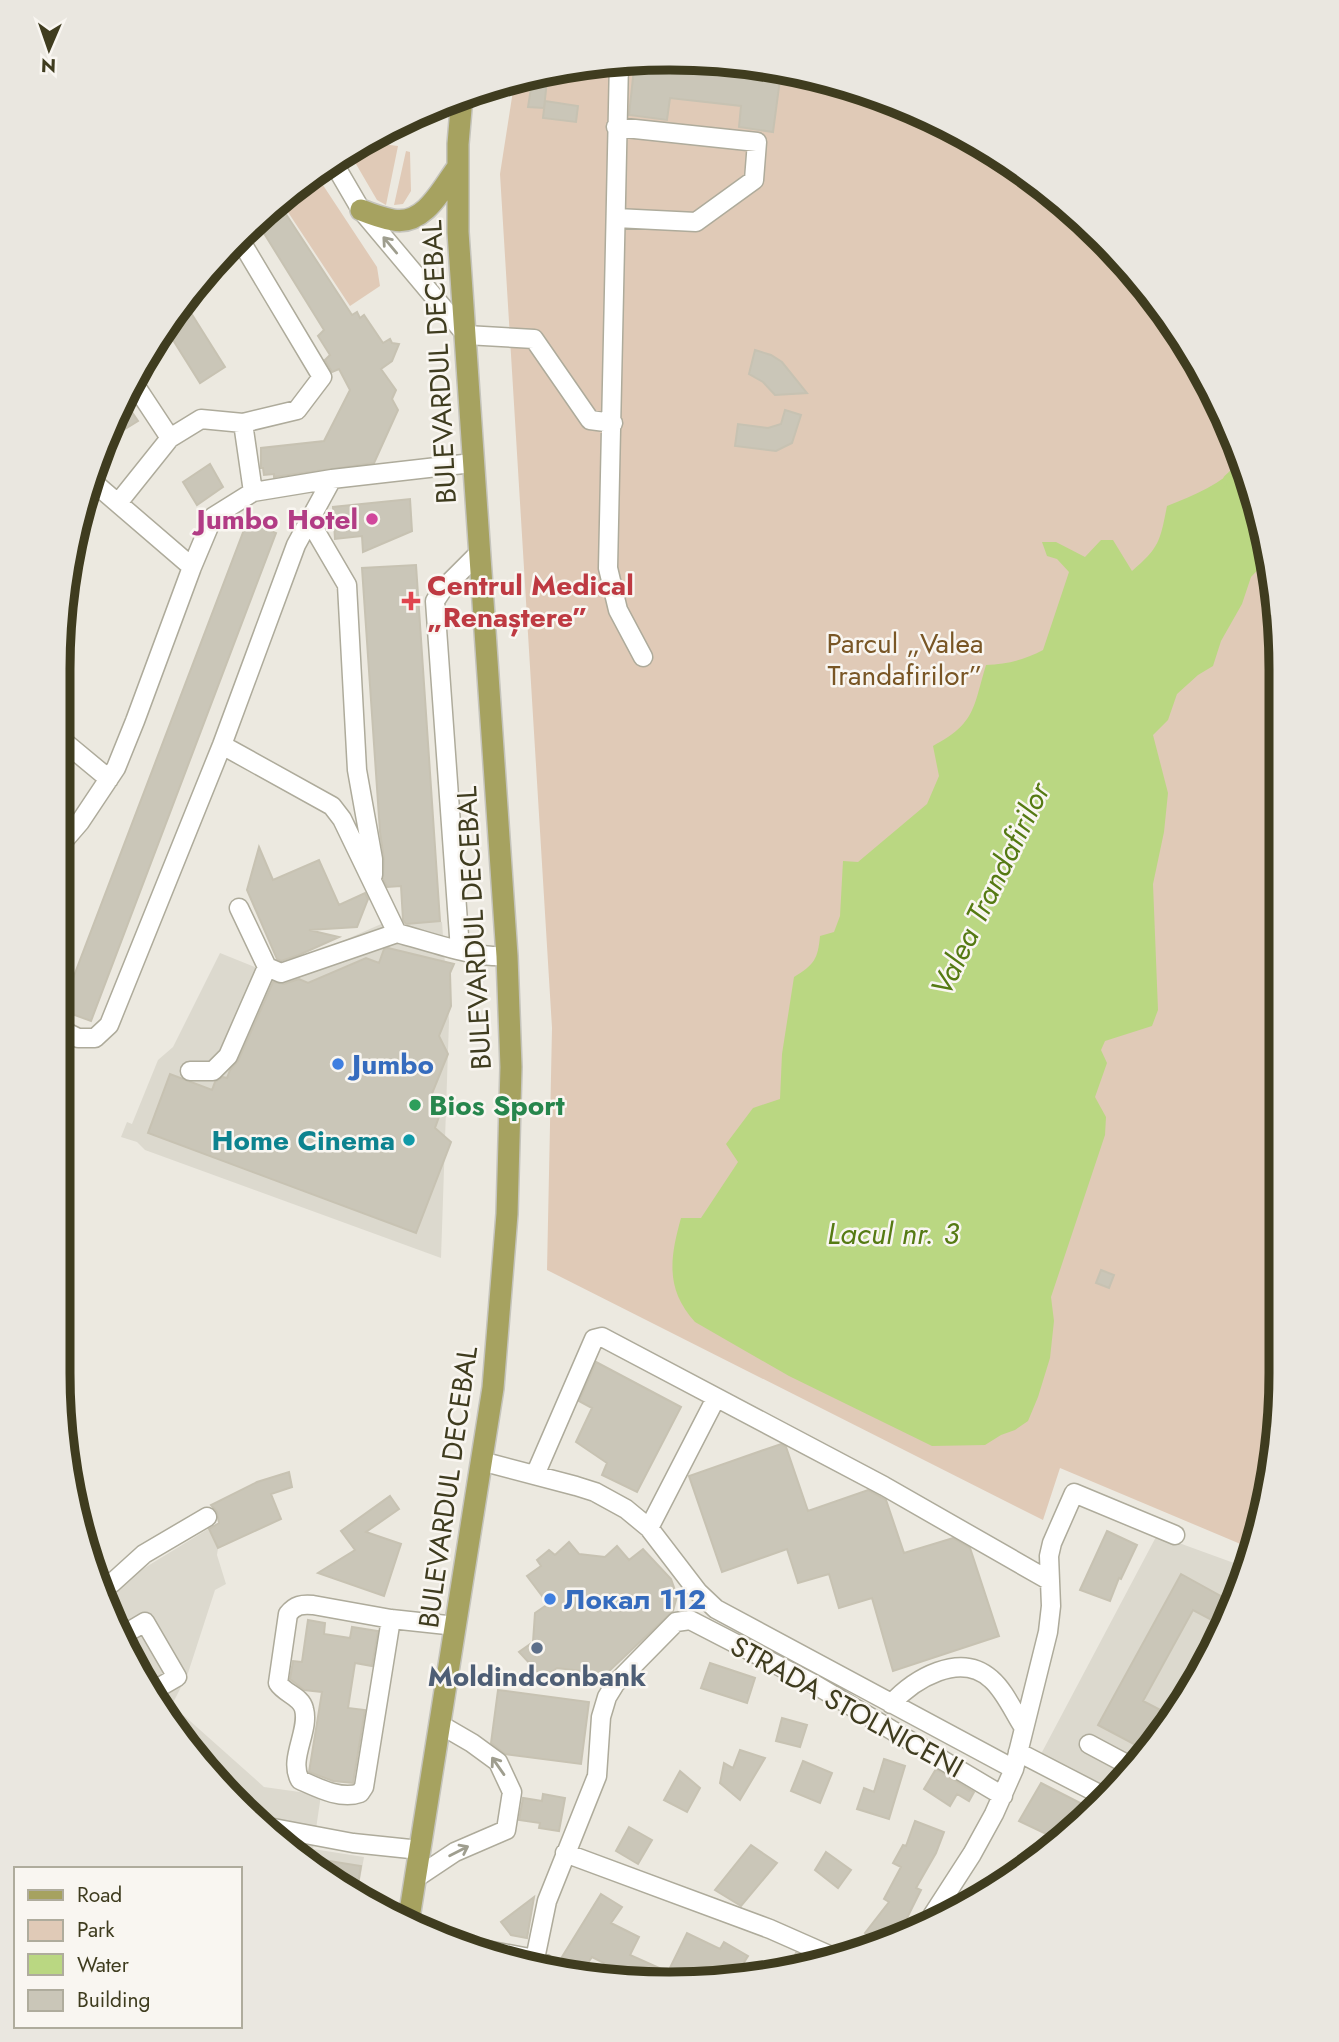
<svg xmlns="http://www.w3.org/2000/svg" width="1339" height="2042" font-family="Jost,sans-serif">
<style>
.built{fill:#dcd9ce}
.green{fill:#e0cab7}
.water{fill:#bad782}
.lines{fill:none;stroke-linecap:round;stroke-linejoin:round}
.stream{stroke:#bad782;stroke-width:5}
.building{fill:#cac6b8;stroke:#c7c2b2;stroke-width:2}
.minor-casing{stroke:#aeab9b;stroke-width:21}
.major-casing{stroke:#c5c4bc;stroke-width:24}
.minor{stroke:#fff;stroke-width:18}
.major{stroke:#a6a260;stroke-width:21}
.oneway{stroke:#9f9e8f}
.hotel-dot{fill:#d1479c;stroke:#f9f6f1;stroke-width:2.5}
.health-dot{fill:#e0444e;stroke:#f9f6f1;stroke-width:2.5}
.shop-dot{fill:#3f7fe0;stroke:#f9f6f1;stroke-width:2.5}
.leisure-dot{fill:#2e9e5b;stroke:#f9f6f1;stroke-width:2.5}
.culture-dot{fill:#0f9aa8;stroke:#f9f6f1;stroke-width:2.5}
.service-dot{fill:#5c6f8a;stroke:#f9f6f1;stroke-width:2.5}
.labels{text-anchor:middle;dominant-baseline:central;stroke-width:5;stroke-linejoin:round;paint-order:stroke}
.street-label{font-size:28px;fill:#3f3c1f;stroke:#f9f6f1}
.hotel-label{font-size:28px;font-weight:bold;fill:#b23c85;stroke:#f9f6f1;text-anchor:end}
.health-label{font-size:28px;font-weight:bold;fill:#be3a42;stroke:#f9f6f1;text-anchor:start}
.park-label{font-size:28px;fill:#795625;stroke:#f9f6f1}
.shop-label{font-size:28px;font-weight:bold;fill:#366cbe;stroke:#f9f6f1;text-anchor:start}
.leisure-label{font-size:28px;font-weight:bold;fill:#27864d;stroke:#f9f6f1;text-anchor:start}
.culture-label{font-size:28px;font-weight:bold;fill:#0d838f;stroke:#f9f6f1;text-anchor:end}
.service-label{font-size:28px;font-weight:bold;fill:#4e5e75;stroke:#f9f6f1}
.water-label{font-size:30px;font-style:italic;fill:#557a13;stroke:#f9f6f1}
.rim{fill:none;stroke:#3f3c1f;stroke-width:9}
</style>
<rect width="100%" height="100%" fill="#ece9e0"/>
<path class="built" d="M388 921 442 922 449 1021 441 1258 145 1150 137 1142 121 1137 127 1122 132 1124 158 1060 173 1047 220 953 270 973Z
M208 1529 218 1548 217 1555 226 1584 215 1590 188 1673 172 1705 264 1787 321 1795 313 1849 364 1857 358 1891 297 1858 161 1713 102 1594Z
M1157 1535 1245 1567 1235 1607 1130 1776 1112 1791 1041 1754Z"/>
<path class="green" d="M629 59 749 63 866 90 975 140 1073 209 1155 297 1218 399 1261 512 1280 630 1276 1452 1250 1548 1060 1468 1043 1520 547 1270 552 1028 500 174 515 78Z
M366 142 398 146 386 205 377 200 349 152Z
M406 151 410 152 411 191 403 204 394 205Z
M315 173 377 267 380 286 350 306 280 200 297 184Z"/>
<path class="water" d="M1242 463 1261 512 1268 559 1251 577 1242 604 1221 641 1213 666 1198 675 1177 694 1168 720 1153 735 1168 793 1164 832 1153 884 1158 1010 1152 1026 1105 1041 1101 1050 1107 1063 1095 1097 1106 1117 1105 1135 1051 1297 1054 1321 1050 1358 1038 1397 1028 1421 1015 1430 1001 1435 985 1445 932 1446 789 1376 695 1322C665 1289 670 1258 681 1218H701L738 1162 726 1144 753 1108 780 1099 782 1054 794 977C814 965 818 959 820 936L834 932 840 916 843 861 858 862 927 804 939 776 933 746C976 723 973 708 986 665 1007 664 1024 660 1043 650L1069 572 1057 559 1047 556 1042 542H1056L1085 557 1101 540H1113L1132 571C1160 547 1160 541 1167 506 1196 495 1220 484 1242 463Z"/>
<g class="lines">
<path class="stream" d="M1224 484 1226 478 1242 463"/>
</g>
<path class="building" d="M635 59 749 63 770 68 769 71 781 72 773 132 739 127 741 106 670 98 667 120 629 115Z
M548 72 544 108 528 107 531 88 498 85 511 79Z
M545 101 578 106 576 122 543 118Z
M278 202 352 315 357 312 360 318 364 315 383 343 390 339 392 343 399 344 392 361 381 369 396 390 392 399 398 410 374 463 274 477V474L264 475 263 468H261V448L324 441 350 390 339 369 332 372 325 360 330 355 318 336 324 330 257 222Z
M186 305 225 367 200 383 168 332Z
M755 350 771 355 782 362 807 393 775 395 763 382 749 374Z
M125 402 138 421 102 443 104 435Z
M785 410 801 415 792 443 776 451 735 446 738 424 768 428 781 424Z
M210 464 223 487 197 505 183 482Z
M410 499 412 531 363 552 362 536 335 539 333 507Z
M247 522 276 533 91 1021 61 1010Z
M416 565 440 921 406 924 403 920 401 886 387 887 383 879 384 859 380 832 362 568Z
M259 847 273 880 319 860 339 905 365 893 368 899 357 927 309 930 339 937 299 955 281 961 277 959 247 890Z
M388 948 454 964 450 973 451 1006 439 1036 448 1054 431 1096 445 1100 435 1128 451 1142 416 1233 148 1133 170 1074 212 1090 215 1082 223 1077 227 1078 230 1070 238 1061 273 982 284 984 299 979 308 983 366 958 379 963 384 949Z
M1101 1270 1114 1275 1109 1288 1096 1283Z
M596 1362 681 1407 637 1492 602 1475 607 1463 576 1442 592 1408 579 1401Z
M781 1444 786 1447 808 1511 868 1490 886 1500 904 1553 953 1538 970 1548 999 1636 893 1671 872 1598 839 1608 829 1574 798 1583 787 1549 722 1572 689 1476Z
M289 1472 292 1487 271 1494 281 1519 218 1548 209 1529 219 1523 217 1512 211 1505 257 1482Z
M390 1496 399 1509 366 1532 401 1544 384 1596 318 1573 355 1550 341 1531Z
M1107 1531 1137 1545 1121 1579 1119 1578 1110 1601 1080 1590Z
M569 1542 579 1554 605 1557 617 1546 629 1560 643 1549 671 1579 677 1596 673 1611 606 1674 557 1668 543 1678 519 1652 533 1642 535 1613 548 1604 527 1576 541 1566 537 1560 549 1550 555 1555Z
M1181 1574 1235 1604 1223 1626 1193 1610 1143 1701 1168 1714 1145 1750 1098 1725Z
M308 1620 325 1623 324 1634 350 1638 352 1627 378 1631 372 1666 355 1663 348 1708 365 1710 353 1783 333 1781 309 1772 322 1692 304 1690 290 1679 293 1661 302 1662Z
M710 1663 755 1678 747 1703 701 1688Z
M498 1690 589 1702 581 1764 505 1754 491 1743Z
M782 1718 807 1725 800 1747 776 1741Z
M740 1750 765 1758 740 1800 720 1783 724 1763 733 1768Z
M884 1759 905 1766 889 1819 857 1809 864 1788 874 1792Z
M803 1761 832 1773 820 1803 791 1791Z
M936 1769 974 1792 969 1801 957 1794 950 1806 924 1789Z
M680 1771 700 1788 687 1812 664 1800Z
M1041 1783 1092 1809 1057 1839 1019 1821Z
M543 1794 565 1798 559 1831 539 1828 540 1823 519 1820 523 1798 542 1801Z
M915 1821 944 1832 936 1853 916 1888 921 1890 905 1922 910 1926 877 1941 865 1933 889 1902 884 1899 901 1867 893 1863 903 1845 906 1846Z
M629 1827 652 1840 638 1864 616 1851Z
M751 1845 777 1863 741 1906 715 1890Z
M826 1852 851 1870 838 1888 815 1870Z
M298 1856 361 1866 357 1890 297 1858Z
M601 1894 622 1907 611 1923 639 1937 630 1955 668 1972 687 1933 720 1949 724 1942 748 1956 736 1975 728 1970 723 1977 706 1967 700 1980 669 1984 634 1978 592 1957 583 1970 562 1957Z
M534 1897 527 1938 511 1935 501 1922Z
M796 1953 804 1956 820 1964 788 1969Z"/>
<g class="lines">
<defs>
<path id="minor" d="M619 61 608 568 618 610 643 657
M616 127 757 142 754 180 696 222 616 218
M333 162 361 210 466 335 534 339 590 420 613 423
M239 238 322 377 297 410 243 423
M135 385 170 438 201 419 243 423 253 492
M92 481 192 567
M118 503 170 438
M309 520 347 585 357 770 373 859V875
M62 740 109 779
M222 745 332 806 342 819 397 933C428 941 476 959 507 956
M61 844 80 822 116 768 135 721 192 567 213 517 253 492 332 479 472 463
M239 908 267 967 281 973 397 933
M460 950 435 601 443 589 478 554
M60 1029 78 1038H95L109 1025 222 745 296 545 332 479
M190 1071H213L228 1056 267 967
M481 1461 576 1486 595 1492 626 1509 649 1528 698 1592 716 1609 1014 1769
M535 1475 594 1339 602 1337 884 1486 1050 1581
M649 1528 716 1398
M100 1589 112 1583 144 1554 207 1517
M391 1619 364 1787 360 1793C341 1800 318 1788 300 1780 288 1759 310 1731 304 1709 301 1696 285 1694 278 1683L288 1614C295 1605 302 1604 313 1605L391 1619 456 1626
M123 1635 145 1622 177 1677 151 1692
M891 1704C914 1679 960 1651 991 1679 1005 1691 1014 1713 1024 1728
M1089 1744 1134 1768
M1018 1752 1105 1797
M268 1827 353 1843 420 1850
M565 1853 770 1929 838 1959
M416 1878 455 1852 506 1830 512 1792 498 1762 472 1743 441 1725
M932 1916 972 1854 994 1814 1014 1769 1048 1632 1051 1606 1049 1556 1052 1543 1074 1493 1175 1535
M460 1945 535 1959 545 1964
M535 1959 547 1901 597 1776 601 1717 607 1697 615 1684 676 1622 690 1620 814 1684 1003 1796"/>
<path id="major" d="M361 210C371 214 382 218 393 220 424 226 442 189 457 168
M409 1918 493 1388 507 1214 511 1067 507 956 458 232V144L462 97"/>
</defs>
<use href="#minor" class="minor-casing"/>
<use href="#major" class="major-casing"/>
<use href="#minor" class="minor"/>
<use href="#major" class="major"/>
</g>
<defs><path id="oneway-shaft" d="M-6 0H5M1.5-3L5.5 0L1.5 3" fill="none" stroke-width="1.6" stroke-linecap="round" stroke-linejoin="round" transform="scale(1.75)"/></defs>
<g class="oneway">
<use href="#oneway-shaft" transform="translate(390 245) rotate(-130)"/>
<use href="#oneway-shaft" transform="translate(498 1766) rotate(-125)"/>
<use href="#oneway-shaft" transform="translate(459 1851) rotate(-27)"/>
</g>
<circle class="hotel-dot" cx="372" cy="519" r="7"/>
<path class="health-dot" d="M407.5 590.5h7v7h7v7h-7v7h-7v-7h-7v-7h7z"/>
<g class="shop-dot">
<circle cx="338" cy="1064" r="7"/>
<circle cx="550" cy="1599" r="7"/>
</g>
<circle class="leisure-dot" cx="415" cy="1105" r="7"/>
<circle class="culture-dot" cx="409" cy="1140" r="7"/>
<circle class="service-dot" cx="537" cy="1648" r="7"/>
<g class="labels">
<g class="street-label">
<text transform="translate(439 362) rotate(-93)">BULEVARDUL DECEBAL</text>
<text transform="translate(474 928) rotate(-93)">BULEVARDUL DECEBAL</text>
<text transform="translate(448 1487) rotate(-82)">BULEVARDUL DECEBAL</text>
<text transform="translate(847 1707) rotate(29)">STRADA STOLNICENI</text>
</g>
<g class="hotel-label">
<text x="358" y="519">Jumbo Hotel</text>
</g>
<g class="health-label">
<text x="427" y="585">Centrul Medical<tspan x="427" dy="32">„Renaștere”</tspan></text>
</g>
<g class="park-label">
<text x="905" y="643">Parcul „Valea<tspan x="905" dy="32">Trandafirilor”</tspan></text>
</g>
<g class="shop-label">
<text x="352" y="1064">Jumbo</text>
<text x="564" y="1599">Локал 112</text>
</g>
<g class="leisure-label">
<text x="429" y="1105">Bios Sport</text>
</g>
<g class="culture-label">
<text x="395" y="1140">Home Cinema</text>
</g>
<g class="service-label">
<text x="537" y="1676">Moldindconbank</text>
</g>
<g class="water-label">
<text transform="translate(990 889) rotate(-64)">Valea Trandafirilor</text>
<text x="893" y="1233">Lacul nr. 3</text>
</g>
</g>
<path d="M0 0H1339V2042H0ZM669 70H670A599 599 0 0 1 1269 669V1373A599 599 0 0 1 670 1972H669A599 599 0 0 1 70 1373V669A599 599 0 0 1 669 70Z" fill="#eae7e0" fill-rule="evenodd"/>
<path class="rim" d="M669 70H670A599 599 0 0 1 1269 669V1373A599 599 0 0 1 670 1972H669A599 599 0 0 1 70 1373V669A599 599 0 0 1 669 70Z"/>
<rect x="14" y="1867" width="228" height="161" fill="#f9f6f1" stroke="#afac9d" stroke-width="2"/>
<rect x="28" y="1890" width="35" height="10" fill="#a6a260" stroke="#afac9d" stroke-width="2"/>
<text x="77" y="1902" font-size="21" fill="#3f3c1f">Road</text>
<rect x="28" y="1920" width="35" height="21" fill="#e0cab7" stroke="#afac9d" stroke-width="2"/>
<text x="77" y="1937" font-size="21" fill="#3f3c1f">Park</text>
<rect x="28" y="1954" width="35" height="21" fill="#bad782" stroke="#afac9d" stroke-width="2"/>
<text x="77" y="1972" font-size="21" fill="#3f3c1f">Water</text>
<rect x="28" y="1990" width="35" height="21" fill="#cac6b8" stroke="#afac9d" stroke-width="2"/>
<text x="77" y="2007" font-size="21" fill="#3f3c1f">Building</text>
<g transform="translate(49 49) rotate(182)" stroke="#f9f6f1" stroke-width="5" paint-order="stroke">
<path d="M0-5L12 26L0 18L-12 26Z" fill="#3f3c1f"/>
<text y="-10" font-size="19" font-weight="bold" text-anchor="middle" fill="#3f3c1f">N</text>
</g>
</svg>
